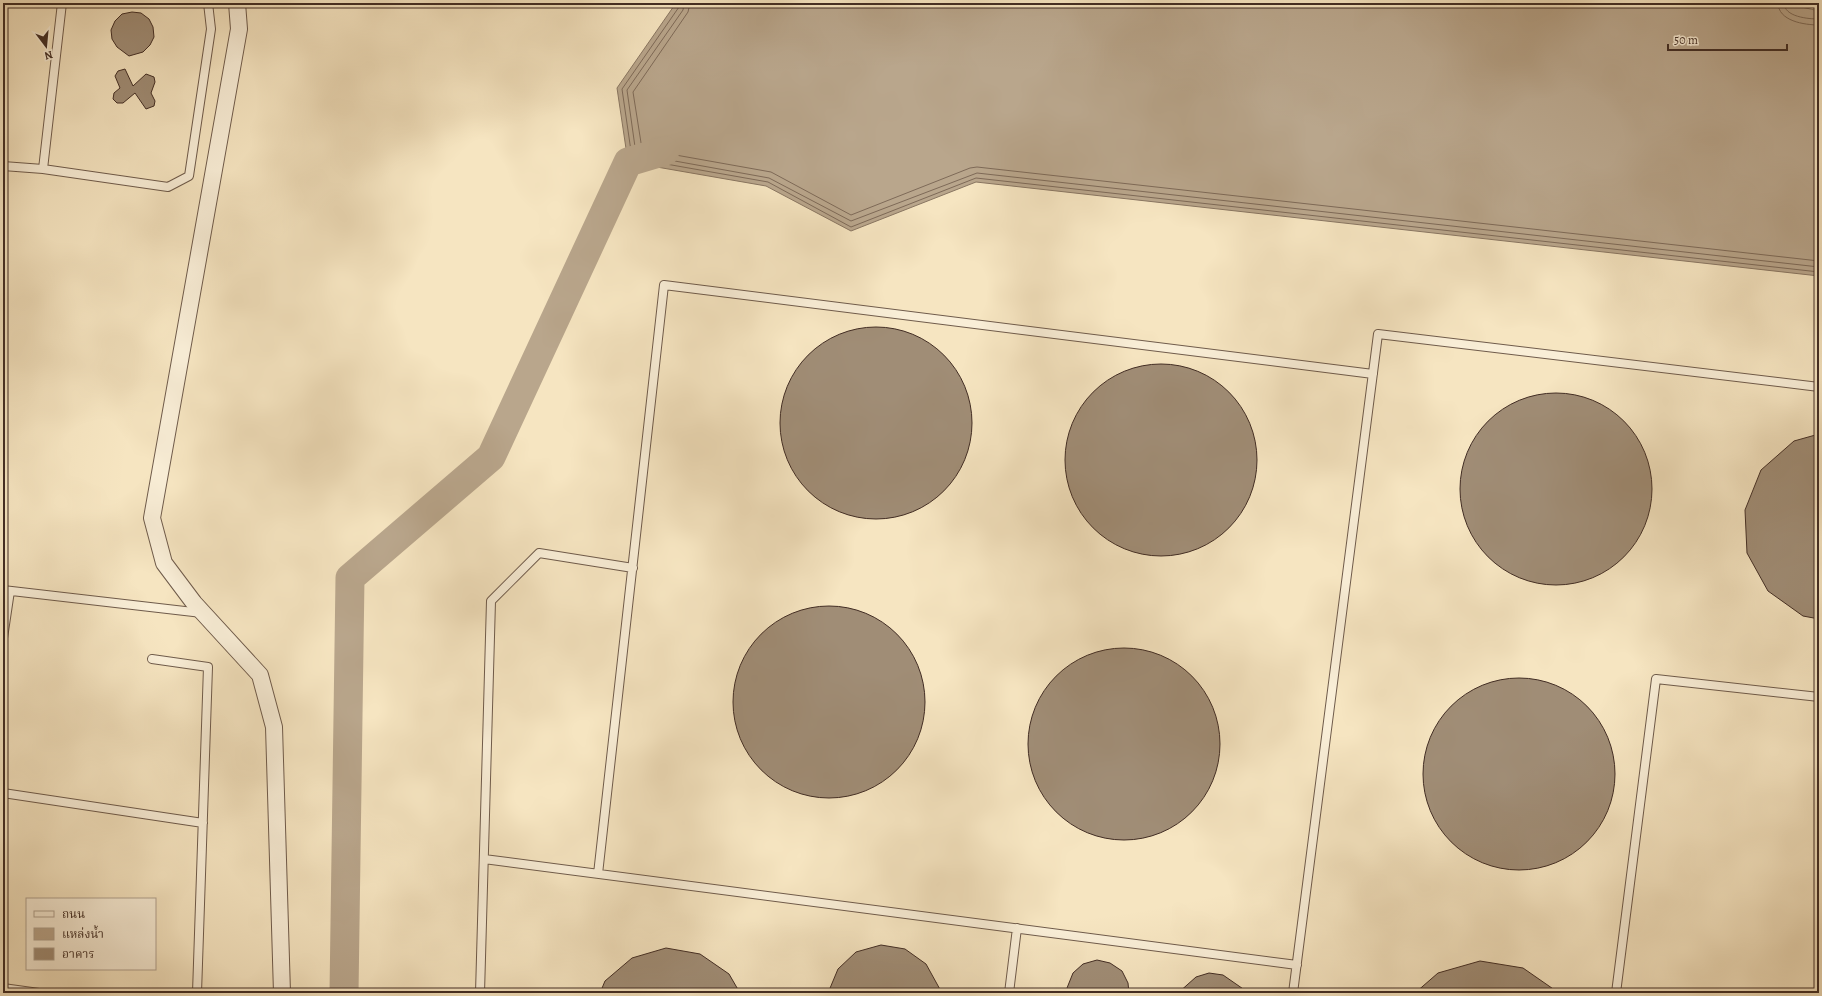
<svg xmlns="http://www.w3.org/2000/svg" width="1822" height="996" font-family="Alegreya,'Noto Serif Thai',serif">
<style>
.water{fill:#b9a68c;stroke:#897662}
.lines{fill:none;stroke-linecap:round;stroke-linejoin:round}
.shore{stroke:#7e6a58;stroke-width:1}
.river{stroke:#b9a68c;stroke-width:29}
.building{fill:#a08d76;stroke:#422d24}
.service-casing{stroke:#6f5b4b;stroke-width:10}
.minor-casing{stroke:#6f5b4b;stroke-width:18}
.service{stroke:#f9eed7;stroke-width:8}
.minor{stroke:#f9eed7;stroke-width:16}
</style>
<rect width="100%" height="100%" fill="#f6e5c1"/>
<filter id="stains"><feTurbulence type="fractalNoise" baseFrequency=".005" numOctaves="4"/><feColorMatrix values="0 0 0 0 .2 0 0 0 0 .09 0 0 0 0 .02 0 0 0 .5 -.17"/></filter>
<radialGradient id="worn" r=".72"><stop offset=".6" stop-color="#630" stop-opacity="0"/><stop offset="1" stop-color="#630" stop-opacity=".3"/></radialGradient>
<path class="water" d="M676 3H1784L1819 11V276L976 182 851 231 766 186 628 162 617 88Z"/>
<g class="lines">
<path class="shore" d="M679 3V7L622 89 632 158 768 182 851 227 976 178 1819 272
M684 3 683 10 627 90 636 154 769 178 851 221 977 173 1819 267
M690 3 688 12 633 92 642 149 771 172 851 215 970 168 977 167 1819 261
M1778 3C1778 21 1804 25 1819 25
M1784 3C1784 17 1808 19 1819 19"/>
<path class="river" d="M344 993 350 578 491 457 628 162 665 151"/>
</g>
<path class="building" d="M132 12 141 13 149 19 153 27 154 37 150 45 143 52 129 56 117 47 112 39 111 30 115 21 122 14Z
M125 69 133 86 146 74 154 77 155 82 151 93 155 101 154 106 146 109 135 93 123 103H117L113 99 114 93 120 88 115 76 118 71Z
M780 423a96 96 0 1 1 192 0a96 96 0 1 1-192 0Z
M1065 460a96 96 0 1 1 192 0a96 96 0 1 1-192 0Z
M1460 489a96 96 0 1 1 192 0a96 96 0 1 1-192 0Z
M1819 434V619L1803 616 1768 591 1747 553 1745 510 1761 470 1794 441Z
M733 702a96 96 0 1 1 192 0a96 96 0 1 1-192 0Z
M1028 744a96 96 0 1 1 192 0a96 96 0 1 1-192 0Z
M1423 774a96 96 0 1 1 192 0a96 96 0 1 1-192 0Z
M881 945 905 949 926 964 942 993H828L838 969 856 952Z
M666 948 700 954 729 974 740 993H600L605 981 632 958Z
M1097 960 1110 963 1122 971 1128 983 1129 993H1065L1073 973 1083 964Z
M1480 961 1523 968 1559 993H1415L1438 973Z
M1209 973 1223 975 1249 993H1178L1196 977Z"/>
<g class="lines">
<defs>
<path id="service" d="M3 166 43 169 62 3
M43 169 168 187 189 176 211 29 208 3
M3 590 202 613
M3 638 10 591
M152 659 208 667 197 993
M3 793 203 823
M484 859 1297 965
M598 874 664 285 1373 374
M3 988 39 993
M480 993 491 601 539 553 633 568
M1009 993 1017 928
M1293 993 1378 334 1819 387
M1616 993 1656 679 1819 697"/>
<path id="minor" d="M237 3 239 29 152 518 164 563 194 603 260 675 274 727 282 993"/>
</defs>
<use href="#service" class="service-casing"/>
<use href="#minor" class="minor-casing"/>
<use href="#service" class="service"/>
<use href="#minor" class="minor"/>
</g>
<rect width="1822" height="996" fill="none" stroke="#f6e5c1" stroke-width="16"/>
<rect x="4" y="4" width="1814" height="988" fill="none" stroke="#422d24" stroke-width="2"/>
<rect x="8" y="8" width="1806" height="980" fill="none" stroke="#422d24"/>
<rect x="26" y="898" width="130" height="72" fill="#f9eed7" stroke="#b0a18f"/>
<rect x="34" y="911" width="20" height="6" fill="#f9eed7" stroke="#b0a18f"/>
<text x="62" y="918" font-size="12" fill="#422d24">ถนน</text>
<rect x="34" y="928" width="20" height="12" fill="#b9a68c" stroke="#b0a18f"/>
<text x="62" y="938" font-size="12" fill="#422d24">แหล่งน้ำ</text>
<rect x="34" y="948" width="20" height="12" fill="#a08d76" stroke="#b0a18f"/>
<text x="62" y="958" font-size="12" fill="#422d24">อาคาร</text>
<g transform="translate(46 46) rotate(164)" stroke="#f9eed7" stroke-width="3" paint-order="stroke">
<path d="M0-3L7 15L0 10L-7 15Z" fill="#422d24"/>
<text y="-6" font-size="11" font-weight="bold" text-anchor="middle" fill="#422d24">N</text>
</g>
<path d="M1668 44v6h119v-6" fill="none" stroke="#422d24" stroke-width="2"/>
<text x="1674" y="44" font-size="12" fill="#422d24" stroke="#f9eed7" stroke-width="3" paint-order="stroke">50 m</text>
<rect width="100%" height="100%" filter="url(#stains)"/>
<rect width="100%" height="100%" fill="url(#worn)"/>
</svg>
